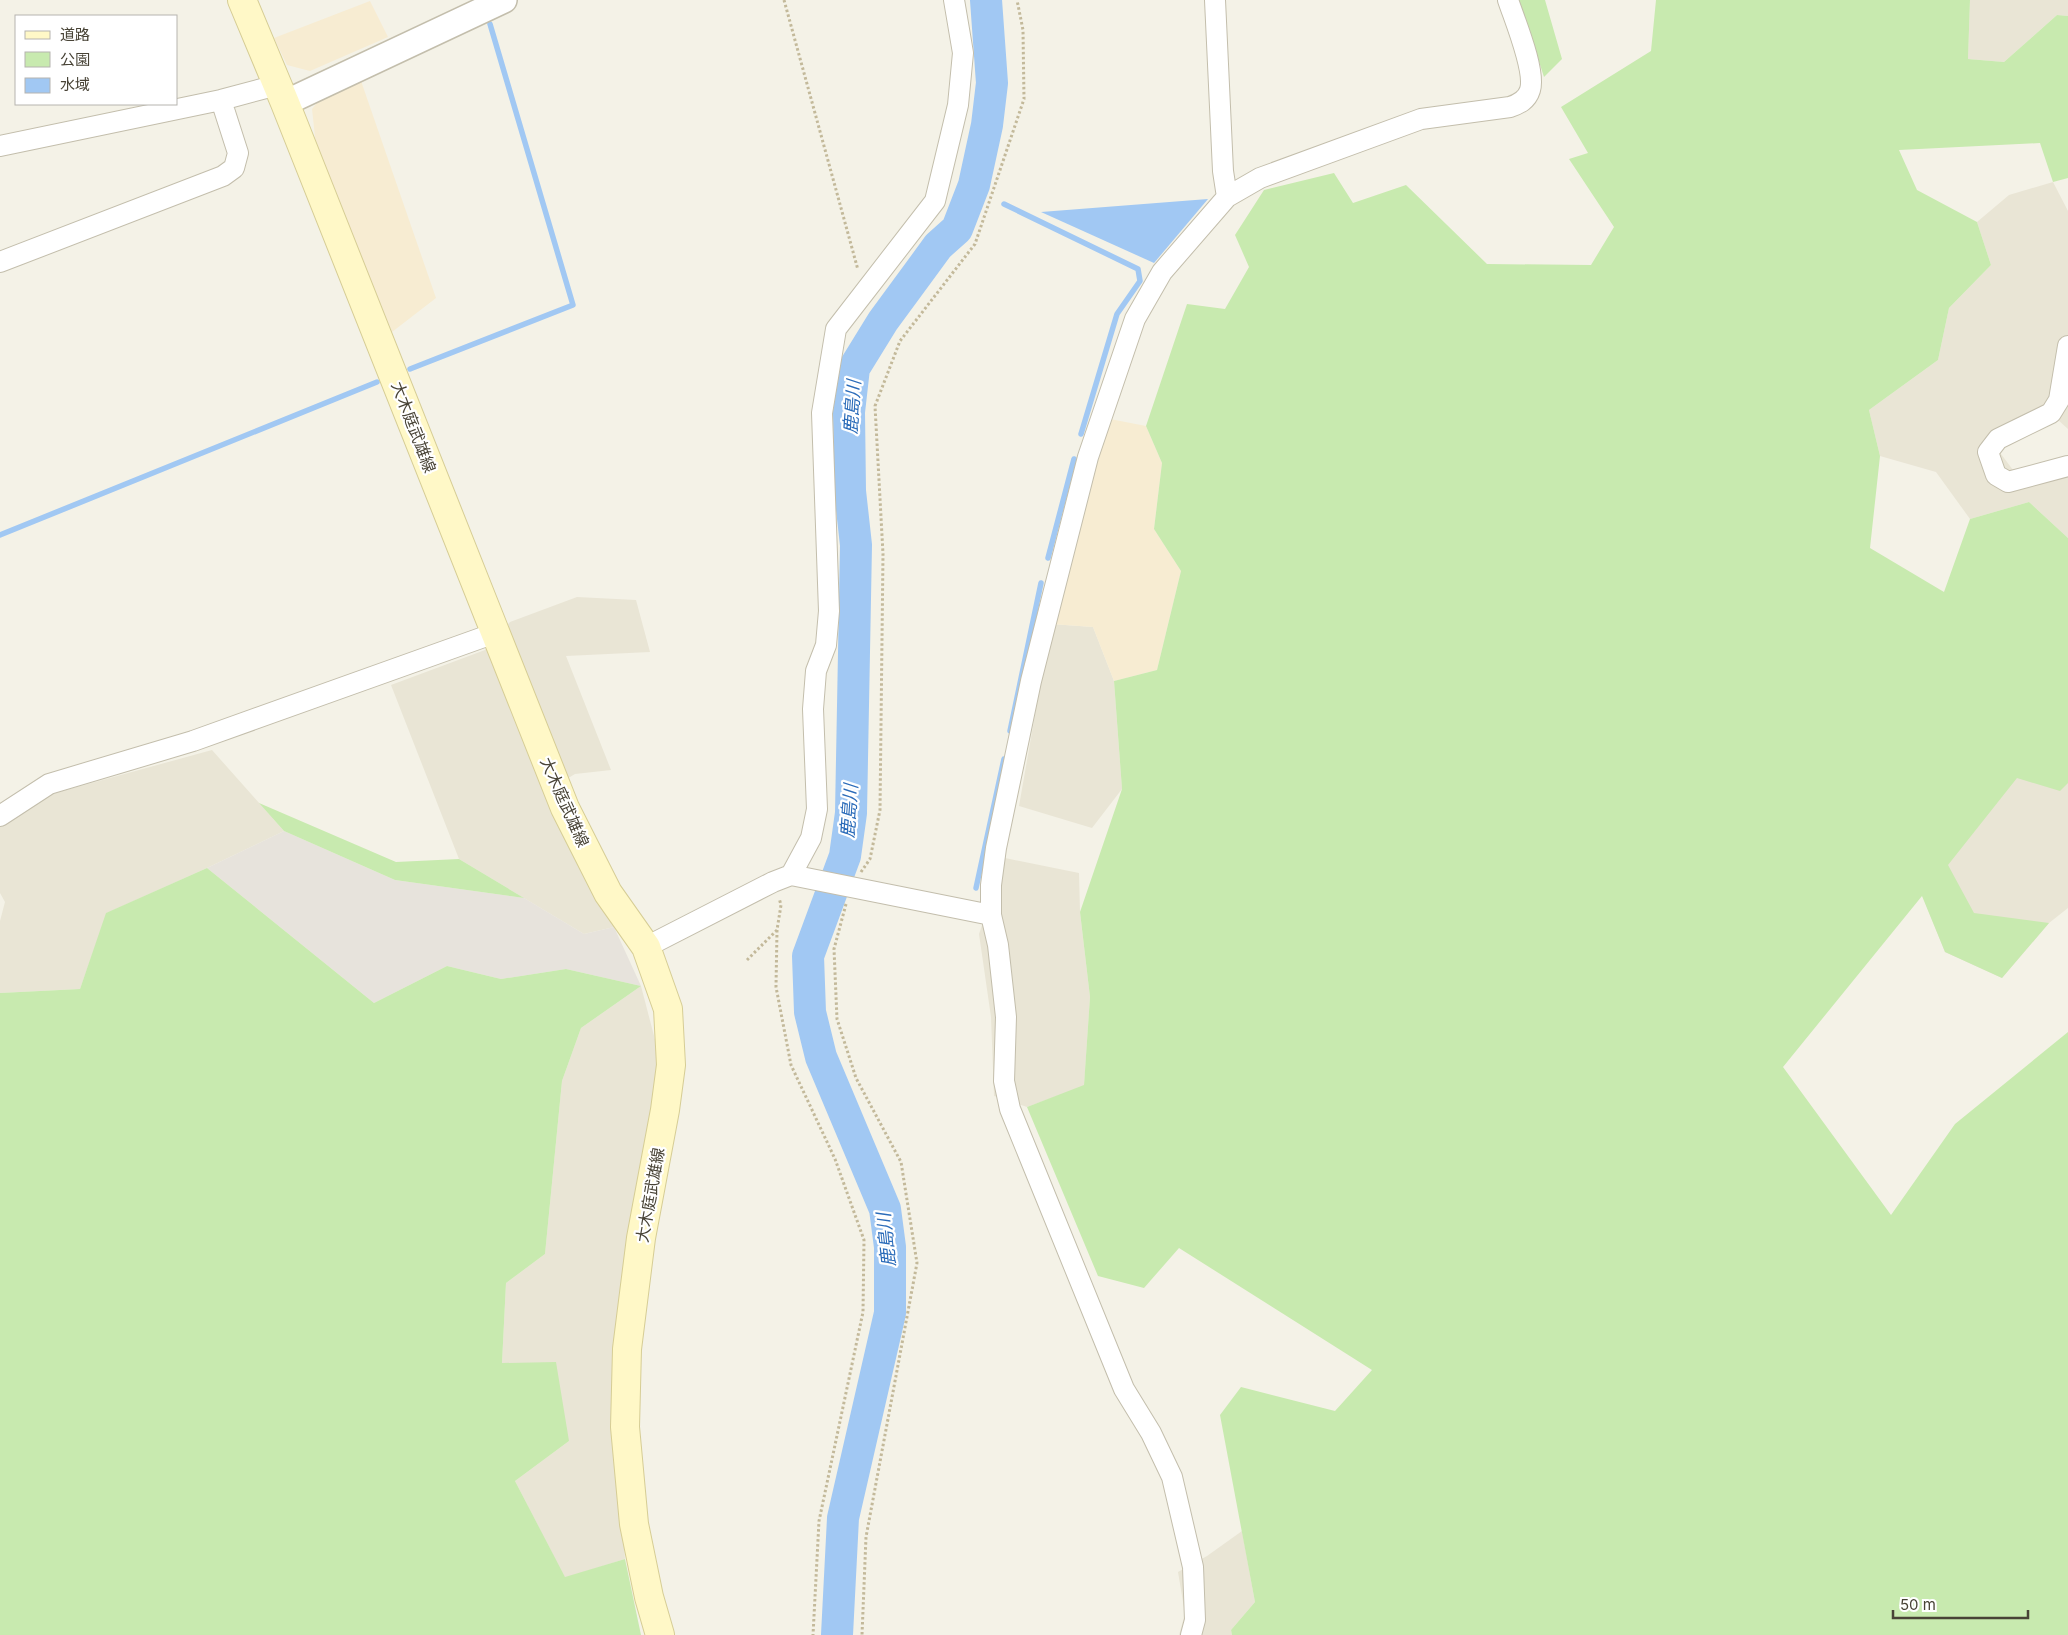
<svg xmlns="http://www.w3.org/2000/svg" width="2068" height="1635" font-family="Inter,'Noto Sans JP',sans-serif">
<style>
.residential{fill:#e9e5d5}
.commercial{fill:#f7ecd2}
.industrial{fill:#e7e3dc}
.green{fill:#c8eaaf}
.water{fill:#a1c8f3}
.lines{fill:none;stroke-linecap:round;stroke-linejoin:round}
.stream{stroke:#a1c8f3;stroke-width:5.5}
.river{stroke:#a1c8f3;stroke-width:32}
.minor-casing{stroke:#c3beac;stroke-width:22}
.tertiary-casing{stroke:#c3beac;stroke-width:28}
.secondary-casing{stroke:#d6cd95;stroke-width:30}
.path{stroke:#c3b99a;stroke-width:3;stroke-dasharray:2.5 2.5;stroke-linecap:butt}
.minor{stroke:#fff;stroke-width:20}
.tertiary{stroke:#fff;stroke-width:25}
.secondary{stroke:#fff8c7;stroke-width:28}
.labels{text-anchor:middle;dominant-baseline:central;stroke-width:4.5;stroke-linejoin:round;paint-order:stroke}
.street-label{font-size:16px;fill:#484336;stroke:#fff}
.water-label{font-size:18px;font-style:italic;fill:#2a6bb9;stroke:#fff}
</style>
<rect width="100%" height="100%" fill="#f4f2e7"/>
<path class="residential" d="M1970 0H2068V16L2057 15 2004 62 1968 59Z
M2053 182 2068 211V429L2057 419 1995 446 2013 470 2068 457V538L2029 502 1970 519 1936 472 1880 456 1869 410 1938 360 1949 308 1991 265 1977 222 2009 195Z
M577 597 636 600 650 652 566 656 611 770 575 774 545 792 614 927 584 934 459 859 391 685 485 650 510 622Z
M2068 607V908L2049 923 2002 978 1945 952 1900 840Z
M1051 624 1093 627 1114 681 1122 789 1092 828 1019 806Z
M212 750 284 831 207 868 107 913 80 989 0 993V921L5 902 0 893V824L55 793Z
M1005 858 1079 873 1080 912 1090 997 1084 1086 1027 1107 994 1096 991 1017 979 934Z
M641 986 659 1055 616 1355 618 1462 625 1559 565 1578 515 1481 569 1441 502 1363 506 1283 545 1254 562 1081 581 1028Z
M1242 1531 1255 1602 1231 1630 1232 1635H1179L1185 1614 1178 1572 1207 1556Z"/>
<path class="commercial" d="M370 1 388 37 310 71 287 65 274 38Z
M360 78 436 298 392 332 316 146 312 109 326 92Z
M1110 419 1146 426 1162 463 1154 529 1181 571 1157 670 1114 681 1093 627 1051 624Z"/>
<path class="industrial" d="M284 831 395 880 524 898 584 934 614 927 641 986 566 969 501 979 447 966 374 1003 207 868Z"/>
<path class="green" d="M1519 0H1545L1562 59 1544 77Z
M1656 0H1970L1968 59 2004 62 2057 15 2068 16V178L2053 182 2040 143 1899 150 1917 190 1977 222 1991 265 1949 308 1938 360 1869 410 1880 456 1870 548 1944 592 1970 519 2029 502 2068 538V783L2060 791 2017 778 1948 865 1974 913 2049 923 2002 978 1945 952 1922 896 1783 1067 1891 1215 1955 1124 2068 1032V1635H1232L1231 1630 1255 1602 1220 1415 1241 1387 1335 1411 1372 1370 1179 1248 1144 1288 1098 1276 1027 1107 1084 1085 1090 997 1080 912 1122 789 1114 681 1157 670 1181 571 1154 529 1162 463 1146 426 1187 304 1225 309 1249 267 1235 235 1264 190 1334 173 1353 203 1406 185 1487 264 1591 265 1614 227 1569 159 1588 153 1561 107 1651 51Z
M259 803 396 862 459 859 524 898 395 880 284 831Z
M207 868 374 1003 447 966 501 979 566 969 641 986 581 1028 562 1081 545 1254 506 1283 502 1363 556 1362 569 1441 515 1481 565 1577 625 1559 641 1635H0V993L80 989 106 913Z"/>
<path class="water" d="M1208 199 1154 263 1041 212Z"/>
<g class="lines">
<path class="stream" d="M974 185 984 193
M1004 204 1138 269 1140 281 1117 314 1081 434
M410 369 573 305 490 24
M0 535 377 382
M1048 558 1074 459
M1010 731 1041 583
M976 888 1004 759"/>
<path class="river" d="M837 1635 843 1518 890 1313V1247L885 1209 821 1057 810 1012 808 956 845 856 851 813 856 545 850 491 849 412 854 368 883 321 919 272 938 246 957 229 974 185 987 125 992 83 986 0"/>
<defs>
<path id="minor" d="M1215 0 1223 171 1227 197
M0 146 221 100 277 85
M0 262 223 176 234 168 238 153 221 100
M2068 346 2059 400 2051 413 1998 439 1988 452 1996 475 2008 482 2068 466
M0 816 49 784 193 741 495 633
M791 875 811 838 817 809 813 709 816 671 826 645 829 611 822 413 836 329 935 201 958 105 963 53 954 0
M646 947 773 882 791 875 991 915
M1191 1635 1195 1620 1193 1567 1172 1477 1151 1433 1124 1389 1010 1109 1004 1081 1006 1017 998 945 991 915V885L996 848 1031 681 1088 457 1135 319 1162 272 1227 197 1260 178 1421 119 1510 107C1519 104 1527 100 1530 90 1536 71 1515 21 1508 0"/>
<path id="tertiary" d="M285 103 504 0"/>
<path id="secondary" d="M242 0 285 103 565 808 608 893 646 947 668 1009 671 1065 665 1110 641 1238 627 1349 625 1427 634 1524 649 1597 660 1635"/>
</defs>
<use href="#minor" class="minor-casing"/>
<use href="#tertiary" class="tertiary-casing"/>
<use href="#secondary" class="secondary-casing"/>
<path class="path" d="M784 0 858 270
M861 872 870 859 880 810 883 554 875 406 900 341 975 244 1024 99 1023 30 1017 0
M846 904 834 949 837 1019 856 1078 901 1162 917 1263 866 1537 862 1635
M777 930 776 987 791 1065 835 1159 864 1240 863 1312 819 1521 813 1635
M747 960 777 930 781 905 779 898"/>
<use href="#minor" class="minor"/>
<use href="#tertiary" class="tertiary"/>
<use href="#secondary" class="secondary"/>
</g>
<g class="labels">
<g class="street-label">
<text transform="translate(414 427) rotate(69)">大木庭武雄線</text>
<text transform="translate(565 802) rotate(66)">大木庭武雄線</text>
<text transform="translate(650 1195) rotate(-80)">大木庭武雄線</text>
</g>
<g class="water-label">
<text transform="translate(852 407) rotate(-86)">鹿島川</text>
<text transform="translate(849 811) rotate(-86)">鹿島川</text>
<text transform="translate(886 1240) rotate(-96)">鹿島川</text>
</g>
</g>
<rect x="15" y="15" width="162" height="90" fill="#ffffff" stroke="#b6b4af"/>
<rect x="25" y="31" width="25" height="8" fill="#fff8c7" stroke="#b6b4af"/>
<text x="60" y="40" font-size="15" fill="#484336">道路</text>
<rect x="25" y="52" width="25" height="15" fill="#c8eaaf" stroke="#b6b4af"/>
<text x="60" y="65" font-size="15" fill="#484336">公園</text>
<rect x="25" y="78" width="25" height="15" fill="#a1c8f3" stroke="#b6b4af"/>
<text x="60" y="90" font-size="15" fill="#484336">水域</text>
<path d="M1893 1610v8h135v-8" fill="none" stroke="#484336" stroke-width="2.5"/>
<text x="1900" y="1610" font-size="15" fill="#484336" stroke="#ffffff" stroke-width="4" paint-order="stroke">50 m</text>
</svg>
